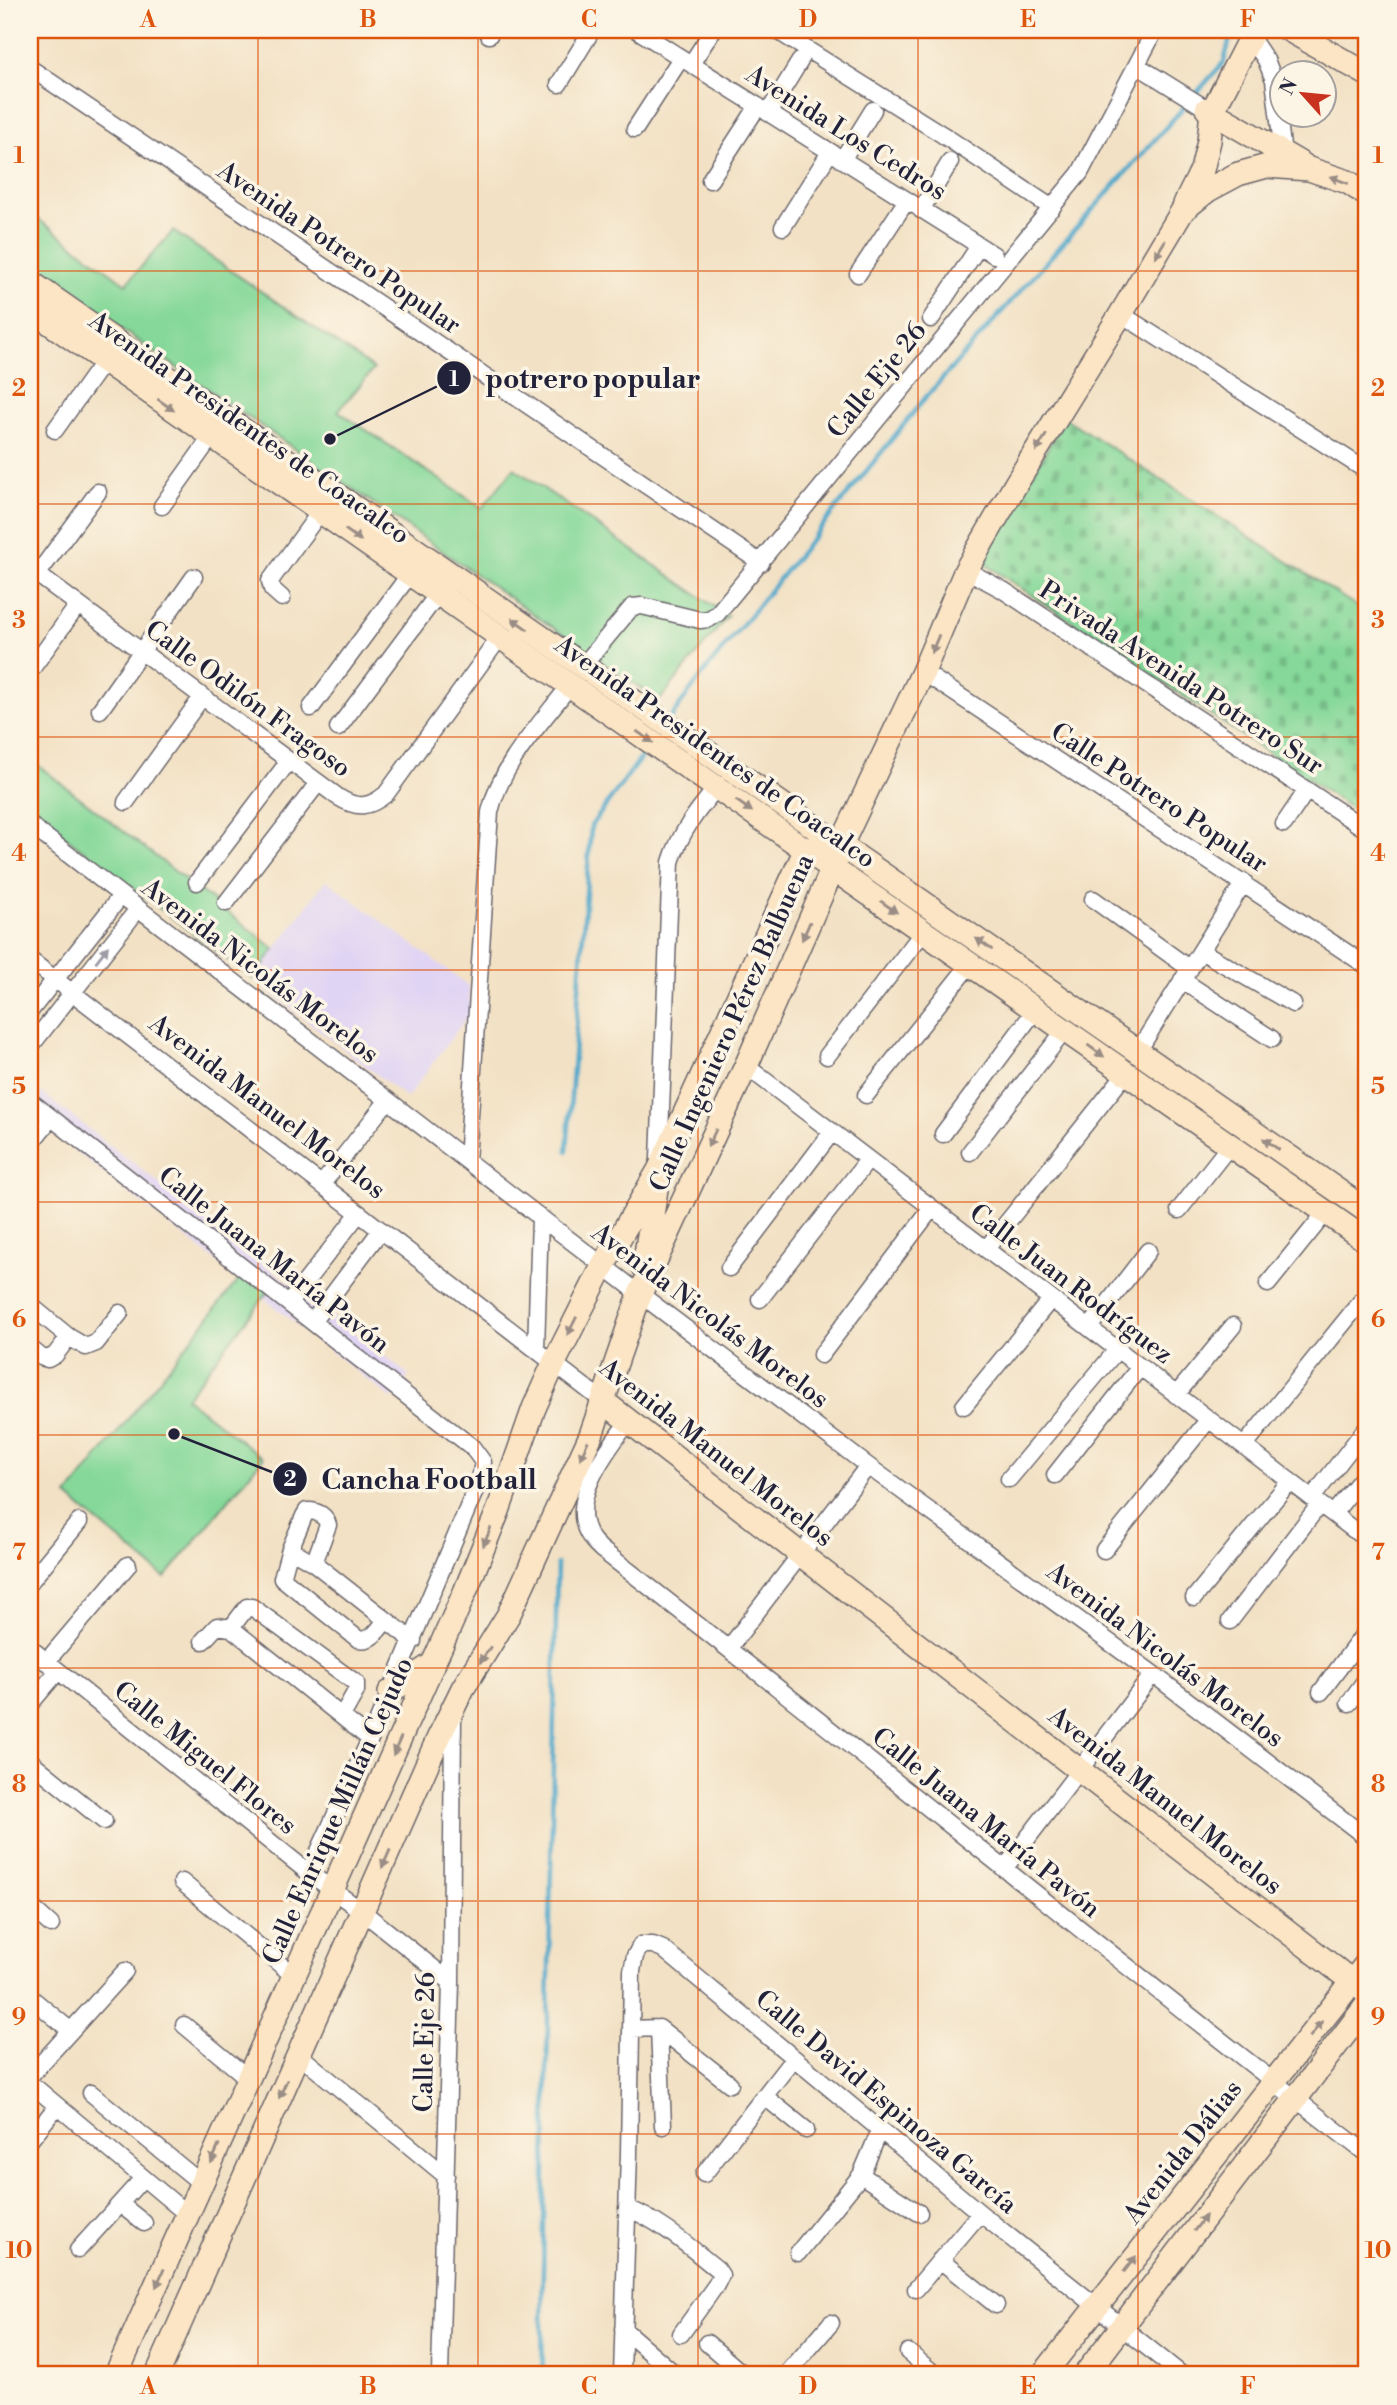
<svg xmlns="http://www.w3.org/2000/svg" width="1397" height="2405" font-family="'Libre Bodoni',serif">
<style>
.built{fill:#e0d4f4}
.cemetery{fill:url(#cemetery-stones);stroke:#547d6a;stroke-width:2}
.park{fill:#85d899;stroke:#547d6a;stroke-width:2}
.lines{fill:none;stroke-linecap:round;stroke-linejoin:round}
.stream{stroke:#4da7ca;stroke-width:4.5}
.street-casing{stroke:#6b656b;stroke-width:19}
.secondary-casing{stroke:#6b656b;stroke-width:26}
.street{stroke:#fff;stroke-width:16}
.secondary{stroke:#fce5c4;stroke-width:23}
.oneway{fill:#9a8d86}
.oneway2{fill:#9c9ca7}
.grid{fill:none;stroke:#de560e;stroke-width:2;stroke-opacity:0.55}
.labels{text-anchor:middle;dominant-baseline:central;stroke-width:7;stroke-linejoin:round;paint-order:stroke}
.street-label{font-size:26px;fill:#22223b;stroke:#fcf5e5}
.leader{fill:none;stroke:#22223b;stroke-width:2.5}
.callout-dot{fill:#22223b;stroke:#fcf5e5;stroke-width:2.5}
.mark-label{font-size:21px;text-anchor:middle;font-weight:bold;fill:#fff}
.callout-label{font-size:28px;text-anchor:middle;font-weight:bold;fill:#22223b;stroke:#fcf5e5;stroke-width:7;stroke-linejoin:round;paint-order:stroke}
.neatline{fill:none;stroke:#de560e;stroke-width:2.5}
.grid-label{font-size:23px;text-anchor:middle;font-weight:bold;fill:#de560e}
</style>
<defs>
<pattern id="cemetery-stones" width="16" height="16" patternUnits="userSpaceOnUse" patternTransform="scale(1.75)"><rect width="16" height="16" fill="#85d899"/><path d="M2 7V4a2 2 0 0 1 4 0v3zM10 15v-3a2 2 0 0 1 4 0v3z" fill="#73b985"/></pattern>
</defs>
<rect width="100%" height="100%" fill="#fcf5e5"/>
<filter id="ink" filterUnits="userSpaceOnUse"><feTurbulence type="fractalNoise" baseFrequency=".0143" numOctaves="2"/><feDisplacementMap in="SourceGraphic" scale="14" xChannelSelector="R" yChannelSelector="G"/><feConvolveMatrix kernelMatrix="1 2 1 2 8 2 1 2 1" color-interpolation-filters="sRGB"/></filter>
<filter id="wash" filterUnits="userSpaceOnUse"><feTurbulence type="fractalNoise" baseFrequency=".00686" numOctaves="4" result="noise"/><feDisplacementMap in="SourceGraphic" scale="28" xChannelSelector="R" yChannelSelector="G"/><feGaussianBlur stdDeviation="1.57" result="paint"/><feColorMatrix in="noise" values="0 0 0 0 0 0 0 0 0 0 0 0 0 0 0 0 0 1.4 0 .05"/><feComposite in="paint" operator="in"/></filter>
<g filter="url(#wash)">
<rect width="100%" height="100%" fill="#f2e1c4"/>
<path class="built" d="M326 880 469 986 470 1013 407 1098 253 979Z
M30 1084 409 1375 392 1399 30 1115Z"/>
<path class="cemetery" d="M1065 418 1367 613V819L982 562Z"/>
<path class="park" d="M30 213 126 284 173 231 374 369 338 411 482 508 514 468 728 616 659 701 30 266Z
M30 759 275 949 253 979 30 810Z
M247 1269 271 1288 186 1398 263 1458 165 1578 67 1496Z"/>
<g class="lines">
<path class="stream" d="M670 719 702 675 926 397 1224 62 1232 30
M567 1151 591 826 648 748
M543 2375 542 2324 557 1564"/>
</g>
</g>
<g filter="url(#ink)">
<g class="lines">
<defs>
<path id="street" d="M637 30 994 255
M776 30 943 135 1052 208
M489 35 492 30
M1251 38 1266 60 1274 80 1283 154
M691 64 713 30
M1138 66 1207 109
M30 68 761 563
M559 84 592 30
M768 113 800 61
M635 129 681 58
M842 160 873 110
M710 180 758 106
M921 210 950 162
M783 227 830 152
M858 274 907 200
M1121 314 1367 471
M931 319 979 246
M55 430 104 361
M162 506 212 436
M30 569 338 797C357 809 369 808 386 794L500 637
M966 570 1003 590 1367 830
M37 575 98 492
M282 598 272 589 270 581 320 512
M582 667 632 607 642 606 700 620 709 619 717 614 1080 173 1155 30
M30 671 78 605
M923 672 1367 966
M311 708 410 574
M100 710 194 577
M338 728 438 594
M126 802 202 697
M1284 824 1307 790
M30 825 640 1294 868 1466 1153 1674 1367 1838
M197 882 289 761
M1093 899 1190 969
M226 903 318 783
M1201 951 1293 1004
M30 960 604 1402
M1182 980 1272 1039
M30 1011 121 896
M30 1047 138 909
M1138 1051 1244 882
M827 1056 924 931
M746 1066 1367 1540
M866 1095 970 964
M30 1101 472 1447 483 1462 480 1479 370 1739 309 1873
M943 1134 1036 1009
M30 1144 51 1118
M970 1152 1065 1030
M659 1159 671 862C680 833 697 811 717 787
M467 1161 490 812C501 764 540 725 570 685
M322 1184 388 1100
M1179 1210 1230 1145
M986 1249 1126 1073
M729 1268 832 1132
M1268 1284 1326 1212
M760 1299 868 1160
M289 1303 359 1213
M30 1305 69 1337 86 1347 96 1343 120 1313
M313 1321 381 1230
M1089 1328 1148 1251
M30 1348 41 1357 48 1359 55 1355 69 1337
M536 1350 540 1217
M821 1355 932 1208
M1176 1395 1233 1326
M964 1406 1051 1299
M629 1421C608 1449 565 1502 591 1538 594 1543 599 1547 602 1550 859 1749 1109 1956 1367 2154
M1244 1446 1367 1294
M1055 1475 1140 1367
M1009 1479 1117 1350
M1312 1498 1367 1427
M1333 1514 1367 1472
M290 1549 314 1563 328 1525C326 1516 317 1510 307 1511L304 1516 290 1549 282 1578 358 1639C372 1642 378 1630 386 1620
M1104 1550 1209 1419
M314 1563 413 1641
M30 1582 79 1522
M1194 1598 1290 1481
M1230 1621 1320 1504
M231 1628 247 1607H252L356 1683V1691L342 1716
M203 1641 217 1626 231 1628 370 1739
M30 1648 309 1873 363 1912 451 1982
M729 1648 868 1466
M46 1662 128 1565
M1321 1692 1367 1630
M1349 1703 1367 1678
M30 1704 58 1671
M30 1761 104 1821
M1004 1869 1153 1674
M182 1882 294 1976
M30 1906 51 1925
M30 1997 71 2031
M184 2025 249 2079
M659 2028 663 2126
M631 2029 659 2028 730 2084
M298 2054 446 2176
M30 2076 125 1971
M30 2083 188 2215
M91 2093 202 2184
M764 2096 806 2130
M30 2140 57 2106
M704 2174 793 2059
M861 2175 919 2213
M120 2204 144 2223
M627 2208C662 2222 688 2246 717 2269L721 2275 716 2285 681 2334
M78 2250 143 2178
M798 2253 861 2175 880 2130
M940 2260 996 2305
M916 2289 980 2213
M623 2329 676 2375
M707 2343 744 2375
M908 2352 936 2375
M440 2375 451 1982 453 1715
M622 2375 629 2153 632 1971 635 1956 641 1945H653L663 1949 980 2213 1182 2375
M786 2375 831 2323"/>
<path id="secondary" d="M1289 30 1367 74
M1207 109 1303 165
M1185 204 1202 170 1209 141 1212 112 1254 30
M30 282 1367 1211
M30 309 1367 1241
M644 1267 657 1183
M604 1402 1367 1993
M390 1692 434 1663
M116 2375 465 1592 498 1511 534 1408 554 1363 603 1266 659 1170 806 849 841 845
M157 2375 439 1737 463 1688 509 1614 591 1435 640 1294 746 1066 833 868 841 845 923 672 966 570 1017 482 1121 314 1183 210 1208 190 1238 174 1267 166 1309 169 1348 182 1367 195
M1043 2375 1367 1963
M1085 2375 1367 2005"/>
</defs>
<use href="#street" class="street-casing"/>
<use href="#secondary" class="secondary-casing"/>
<use href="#street" class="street"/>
<use href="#secondary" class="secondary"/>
</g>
<defs><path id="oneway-solid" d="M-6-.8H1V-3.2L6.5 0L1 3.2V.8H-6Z" transform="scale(1.75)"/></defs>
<g class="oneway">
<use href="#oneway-solid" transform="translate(1339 180) rotate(-159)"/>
<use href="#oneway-solid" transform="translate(1160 249) rotate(121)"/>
<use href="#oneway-solid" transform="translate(166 405) rotate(35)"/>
<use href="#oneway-solid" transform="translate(1041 443) rotate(122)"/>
<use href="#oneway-solid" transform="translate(353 535) rotate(35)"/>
<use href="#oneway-solid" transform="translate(520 624) rotate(-145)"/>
<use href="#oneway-solid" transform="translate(935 644) rotate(113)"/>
<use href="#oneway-solid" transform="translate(645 737) rotate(35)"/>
<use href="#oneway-solid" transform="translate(744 806) rotate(35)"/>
<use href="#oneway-solid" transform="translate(889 907) rotate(35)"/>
<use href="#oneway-solid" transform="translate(806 931) rotate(114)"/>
<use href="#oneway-solid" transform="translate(984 944) rotate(-145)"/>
<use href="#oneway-solid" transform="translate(1096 1051) rotate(35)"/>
<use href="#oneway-solid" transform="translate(712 1138) rotate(115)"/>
<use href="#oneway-solid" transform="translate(1271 1144) rotate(-145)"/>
<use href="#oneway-solid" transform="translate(572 1326) rotate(117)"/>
<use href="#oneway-solid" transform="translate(584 1450) rotate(114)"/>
<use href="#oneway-solid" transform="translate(487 1537) rotate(112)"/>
<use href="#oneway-solid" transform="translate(485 1655) rotate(123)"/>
<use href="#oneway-solid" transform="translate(397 1746) rotate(114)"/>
<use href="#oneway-solid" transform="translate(386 1859) rotate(114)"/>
<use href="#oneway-solid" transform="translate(1316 2029) rotate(-52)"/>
<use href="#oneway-solid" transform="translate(283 2089) rotate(114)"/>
<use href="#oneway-solid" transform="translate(215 2154) rotate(114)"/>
<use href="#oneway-solid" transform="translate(1200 2223) rotate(-53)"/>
<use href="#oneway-solid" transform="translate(1130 2264) rotate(-52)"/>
<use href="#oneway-solid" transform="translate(160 2278) rotate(114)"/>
</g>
<use class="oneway2" href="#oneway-solid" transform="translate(102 954) rotate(-52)"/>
</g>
<path class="grid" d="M258 30V2375M478 30V2375M698 30V2375M918 30V2375M1138 30V2375M30 271H1367M30 504H1367M30 737H1367M30 970H1367M30 1202H1367M30 1435H1367M30 1668H1367M30 1901H1367M30 2134H1367"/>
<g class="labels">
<g class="street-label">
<text transform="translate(846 133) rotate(32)">Avenida Los Cedros</text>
<text transform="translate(339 248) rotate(34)">Avenida Potrero Popular</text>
<text transform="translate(877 380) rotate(-51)">Calle Eje 26</text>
<text transform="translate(249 428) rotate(35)">Avenida Presidentes de Coacalco</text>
<text transform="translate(1181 678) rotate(33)">Privada Avenida Potrero Sur</text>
<text transform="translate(248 699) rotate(36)">Calle Odilón Fragoso</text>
<text transform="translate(715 752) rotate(35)">Avenida Presidentes de Coacalco</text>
<text transform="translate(1159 798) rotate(33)">Calle Potrero Popular</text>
<text transform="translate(260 971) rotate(37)">Avenida Nicolás Morelos</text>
<text transform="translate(732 1023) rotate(-66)">Calle Ingeniero Pérez Balbuena</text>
<text transform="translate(267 1107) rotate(37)">Avenida Manuel Morelos</text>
<text transform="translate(274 1260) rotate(38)">Calle Juana María Pavón</text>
<text transform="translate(1071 1284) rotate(37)">Calle Juan Rodríguez</text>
<text transform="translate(710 1316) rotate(37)">Avenida Nicolás Morelos</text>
<text transform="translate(716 1453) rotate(38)">Avenida Manuel Morelos</text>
<text transform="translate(1165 1655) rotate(37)">Avenida Nicolás Morelos</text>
<text transform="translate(205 1758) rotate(39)">Calle Miguel Flores</text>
<text transform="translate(1165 1801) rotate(38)">Avenida Manuel Morelos</text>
<text transform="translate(338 1811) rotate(-66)">Calle Enrique Millán Cejudo</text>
<text transform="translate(986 1823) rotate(39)">Calle Juana María Pavón</text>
<text transform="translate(425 2042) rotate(-89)">Calle Eje 26</text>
<text transform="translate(886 2102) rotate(40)">Calle David Espinoza García</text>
<text transform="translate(1183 2152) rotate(-52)">Avenida Dálias</text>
</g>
</g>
<path class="leader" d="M330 439L454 378M174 1434L290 1479"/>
<g class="callout-dot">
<circle cx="330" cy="439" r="7"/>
<circle cx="174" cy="1434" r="7"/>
<circle cx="454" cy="378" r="18"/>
<circle cx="290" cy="1479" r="18"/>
</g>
<g class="mark-label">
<text x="454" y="386">1</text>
<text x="290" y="1486">2</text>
</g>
<g class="callout-label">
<text x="593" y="388">potrero popular</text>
<text x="429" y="1489">Cancha Football</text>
</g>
<rect width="1397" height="2405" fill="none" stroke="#fcf5e5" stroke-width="77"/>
<g transform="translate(1303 94) rotate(297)"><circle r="33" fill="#fcf5e5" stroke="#a5a1a1" stroke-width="2"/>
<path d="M0-5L12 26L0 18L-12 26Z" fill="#c8321e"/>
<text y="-10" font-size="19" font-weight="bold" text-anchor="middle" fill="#22223b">N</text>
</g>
<rect x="38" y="38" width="1320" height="2328" class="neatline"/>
<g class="grid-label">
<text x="148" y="27">A</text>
<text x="368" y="27">B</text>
<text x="589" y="27">C</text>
<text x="808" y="27">D</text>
<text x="1028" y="27">E</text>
<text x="1248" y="27">F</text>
<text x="19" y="163">1</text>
<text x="1378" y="163">1</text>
<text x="19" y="396">2</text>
<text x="1378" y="396">2</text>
<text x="19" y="628">3</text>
<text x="1378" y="628">3</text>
<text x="19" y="861">4</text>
<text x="1378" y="861">4</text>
<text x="19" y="1094">5</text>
<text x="1378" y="1094">5</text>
<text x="19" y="1327">6</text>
<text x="1378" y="1327">6</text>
<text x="19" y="1560">7</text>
<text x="1378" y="1560">7</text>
<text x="19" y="1792">8</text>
<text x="1378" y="1792">8</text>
<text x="19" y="2025">9</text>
<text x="1378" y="2025">9</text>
<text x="19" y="2258">10</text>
<text x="1378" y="2258">10</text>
<text x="148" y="2394">A</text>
<text x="368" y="2394">B</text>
<text x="589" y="2394">C</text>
<text x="808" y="2394">D</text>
<text x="1028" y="2394">E</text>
<text x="1248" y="2394">F</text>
</g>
</svg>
